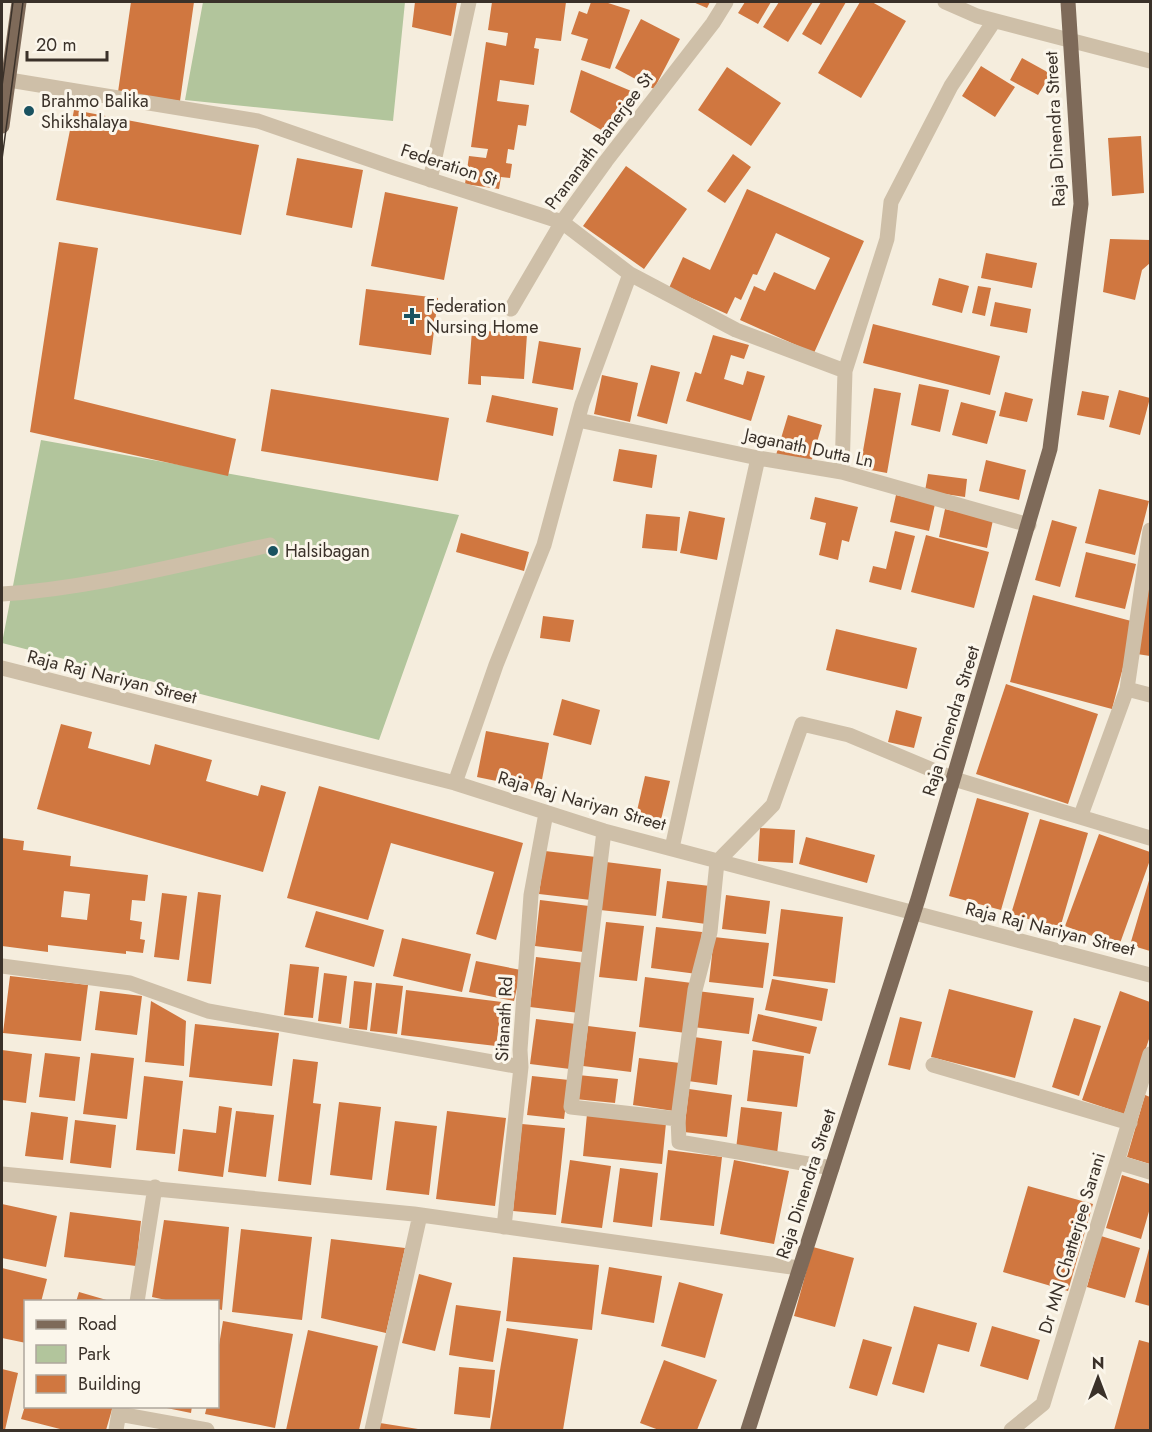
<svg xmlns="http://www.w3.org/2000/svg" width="1152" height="1432" font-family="Jost,sans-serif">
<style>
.green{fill:#b2c59c}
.building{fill:#d07740;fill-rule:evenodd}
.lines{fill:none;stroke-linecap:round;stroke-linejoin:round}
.minor{stroke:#cebfa8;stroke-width:15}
.major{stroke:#7e6a59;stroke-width:15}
.tram{stroke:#3a3129;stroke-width:1.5}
.poi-dot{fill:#1a5260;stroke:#fbf6eb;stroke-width:2}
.labels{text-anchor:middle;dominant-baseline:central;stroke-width:6;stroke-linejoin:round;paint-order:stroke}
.poi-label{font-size:18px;fill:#3a3129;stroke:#fbf6eb;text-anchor:start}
.street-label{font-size:18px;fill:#3a3129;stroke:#fbf6eb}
</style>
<rect width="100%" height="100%" fill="#f5eddd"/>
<path class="green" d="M203 2H405L393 121 185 100Z
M41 440 459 515 379 740 2 643Z"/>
<path class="building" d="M131 2H194L180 101 118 92Z
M415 2H457L451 36 412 27Z
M492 2H566L561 41 536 38 534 48 539 49 534 85 500 80 497 101 529 105 526 126 518 125 514 150 508 149 506 163 512 164 510 178 501 177 499 189 465 184 469 156 486 158 488 149 471 147 486 42 506 46 508 33 488 30Z
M591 2H605L630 10 610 69 581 60 588 39 571 34 579 11 587 14Z
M693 2H710L707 8Z
M745 2H771L758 24 738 13Z
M779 2H813L788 42 763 27Z
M821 2H846L821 45 802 34Z
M860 2H872L906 21 861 98 818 73Z
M641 19 680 39 654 89 615 68Z
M1022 58 1051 74 1038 95 1010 80Z
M981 66 1015 87 995 117 962 96Z
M727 67 781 103 751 146 698 110Z
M581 70 636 93 610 135 570 112Z
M74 110 259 145 241 235 56 200Z
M1141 136 1144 193 1112 196 1108 138Z
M733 154 751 167 725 203 707 191Z
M297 158 363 170 352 228 286 215Z
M626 166 687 209 644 269 583 226Z
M747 189 864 241 814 353 740 320 754 286 765 291 774 272 815 290 830 258 776 233 757 275 753 274 741 300 735 297 727 314 669 288 683 257 710 270Z
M385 192 458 207 444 280 371 266Z
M1110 239 1150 240V263L1142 270 1135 300 1103 292Z
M59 242 98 248 74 399 236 439 228 476 30 432Z
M986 253 1037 263 1032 288 981 278Z
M939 278 969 286 962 313 932 305Z
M978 286 991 288 985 316 972 313Z
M366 289 438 298 431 355 359 345Z
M995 302 1031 309 1027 333 990 326Z
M873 324 1000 356 990 395 863 363Z
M472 330 527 334 524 379 481 376V385L468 384Z
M713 335 749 345 744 359 731 355 724 379 743 385 747 371 765 376 751 421 686 401 695 372 701 374Z
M539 341 581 348 573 390 532 383Z
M651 365 680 372 667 424 637 416Z
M602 375 638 383 630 422 594 414Z
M919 384 949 390 940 432 911 425Z
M874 388 901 393 887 473 860 468Z
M271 389 449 418 438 481 261 451Z
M1119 390 1150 398 1140 435 1109 427Z
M1082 391 1109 396 1104 420 1077 415Z
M1005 392 1033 399 1027 422 999 416Z
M492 395 558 408 553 436 486 422Z
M961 402 996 411 987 444 952 435Z
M788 415 822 425 810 466 776 455Z
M619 449 657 455 652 488 613 481Z
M986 460 1026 470 1019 500 979 491Z
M928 474 967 479 965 497 925 491Z
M1099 489 1149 501 1135 555 1085 543Z
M896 495 935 504 929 531 890 522Z
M815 497 858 507 849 542 842 540 838 560 819 555 826 523 810 519Z
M945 509 993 520 987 548 939 537Z
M689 511 725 518 717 560 680 553Z
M646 514 680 517 677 551 642 548Z
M1052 520 1077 527 1060 587 1035 580Z
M895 531 915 536 901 590 869 582 873 566 886 569Z
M461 533 529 552 524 571 456 552Z
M926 535 989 552 974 608 911 592Z
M1086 552 1136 564 1125 609 1075 597Z
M1150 579V656L1137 654Z
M1033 595 1135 622 1112 709 1010 682Z
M543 616 574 620 570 642 540 638Z
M836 629 917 648 907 689 826 670Z
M1006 684 1098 714 1068 804 976 774Z
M562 699 600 710 591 745 553 735Z
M896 710 922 717 914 748 888 742Z
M61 724 92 732 88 748 150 765 155 744 212 760 206 781 258 796 261 785 286 792 263 872 37 809Z
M486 731 549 743 540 790 477 777Z
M645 776 670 781 661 820 636 815Z
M319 786 523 843 496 940 476 934 494 872 391 843 368 920 287 898Z
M977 798 1029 813 1001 910 949 896Z
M1040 819 1088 833 1060 928 1011 914Z
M760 828 795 830 793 863 758 861Z
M1099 834 1150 852V860L1119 946 1065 926Z
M806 837 875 855 867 883 799 864Z
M2 838 24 841 23 850 71 856 70 866 148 875 145 901 132 900 130 920 142 922 140 939 145 940 143 953 126 951V954L48 945V952L2 946ZM64 891 90 894 87 920 61 917Z
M545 851 596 857 591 900 539 894Z
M606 862 661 869 656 916 600 910Z
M1150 877V951L1130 945Z
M667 881 710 886 706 924 662 918Z
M198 892 221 895 211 984 187 981Z
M162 893 187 896 179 960 154 957Z
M726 895 770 901 766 934 722 929Z
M540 900 589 906 583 952 535 946Z
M781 909 843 917 835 983 773 976Z
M316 911 384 930 374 967 305 947Z
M606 922 644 926 637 981 599 977Z
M656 927 702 932 697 974 651 968Z
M714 937 769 943 763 988 709 982Z
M402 938 471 954 462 992 393 976Z
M536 957 585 963 579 1013 530 1007Z
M476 961 521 970 514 1001 469 992Z
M290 964 319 967 313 1018 284 1015Z
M324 973 347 976 341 1024 318 1021Z
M10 976 88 985 81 1041 3 1033Z
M645 977 692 983 686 1033 639 1027Z
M772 979 828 989 822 1021 765 1010Z
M354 981 372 983 367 1030 349 1028Z
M376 983 403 986 397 1034 370 1031Z
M949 989 1033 1011 1015 1078 931 1057Z
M406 990 502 1002 496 1046 401 1035Z
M100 991 142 996 137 1035 95 1030Z
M697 991 754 998 749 1034 693 1027Z
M1120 991 1150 1002V1036L1124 1114 1082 1100Z
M151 1001 186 1021 184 1066 145 1062Z
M758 1014 817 1027 810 1054 752 1041Z
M900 1017 922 1022 910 1070 888 1065Z
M1074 1018 1101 1026 1079 1096 1052 1087Z
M536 1019 576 1024 570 1069 530 1064Z
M195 1024 279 1033 272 1086 189 1077Z
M588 1026 636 1032 631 1072 583 1066Z
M694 1037 722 1041 717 1085 688 1081Z
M2 1050 32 1054 26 1103 2 1100Z
M753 1050 804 1056 797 1107 747 1101Z
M45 1053 80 1057 75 1101 39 1097Z
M91 1053 134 1058 127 1119 83 1114Z
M639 1058 680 1063 674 1111 633 1105Z
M293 1059 318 1062 313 1103 321 1104 311 1185 278 1181Z
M578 1075 618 1079 615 1103 575 1099Z
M144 1076 183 1081 175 1154 136 1150Z
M532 1076 569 1080 564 1119 527 1115Z
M689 1089 732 1095 727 1137 684 1132Z
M1145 1095 1150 1097V1164L1127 1157Z
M339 1102 381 1107 372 1180 330 1175Z
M219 1106 232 1108 223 1177 178 1171 183 1129 216 1133Z
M741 1107 782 1112 777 1154 736 1149Z
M236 1111 274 1115 266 1177 228 1172Z
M447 1111 506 1118 495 1206 436 1199Z
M31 1112 68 1117 63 1160 25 1156Z
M587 1114 666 1123 662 1164 583 1156Z
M75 1120 116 1125 111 1168 70 1163Z
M395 1121 437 1126 429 1195 386 1190Z
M522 1124 565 1128 556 1215 513 1211Z
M668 1150 722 1157 714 1226 660 1220Z
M570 1160 611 1166 602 1228 561 1223Z
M734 1160 789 1171 774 1244 720 1234Z
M620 1168 658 1173 652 1227 613 1222Z
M1122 1175 1150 1184V1208L1141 1239 1106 1228Z
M1028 1186 1093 1204 1068 1291 1003 1272Z
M2 1204 57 1216 46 1267 2 1258Z
M70 1212 141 1221 136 1266 64 1257Z
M164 1220 229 1227 222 1310 218 1309V1302H175L152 1297Z
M241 1229 312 1237 302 1320 232 1312Z
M1101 1236 1140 1248 1125 1298 1087 1287Z
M331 1239 405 1248 386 1333 321 1318Z
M1150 1245V1306L1135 1302Z
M813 1247 854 1258 835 1327 794 1316Z
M513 1257 599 1265 592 1330 506 1321Z
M609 1267 662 1276 654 1323 601 1314Z
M2 1268 47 1279 41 1302H26V1343L2 1338Z
M419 1274 452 1283 435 1351 402 1343Z
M679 1282 723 1294 705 1358 661 1346Z
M79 1292 110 1301V1302H76Z
M456 1305 501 1311 493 1362 449 1355Z
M914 1306 977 1323 969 1352 938 1344 924 1393 892 1384Z
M223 1321 293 1334 275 1428 205 1414 207 1406H218V1351Z
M992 1326 1040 1340 1028 1380 980 1366Z
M507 1328 578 1339 563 1430H490Z
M308 1330 378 1346 359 1430H286Z
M863 1339 892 1347 877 1396 849 1388Z
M1139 1340 1150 1343V1430H1114Z
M664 1360 717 1380 697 1430H659L640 1423Z
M459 1367 495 1370 490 1418 454 1414Z
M2 1369 18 1373 5 1430H2Z
M25 1406H113L106 1430H64L21 1419Z
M157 1406H192L191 1413Z
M380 1423 418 1429 417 1430H379Z"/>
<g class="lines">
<path class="minor" d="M945 2 977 16 1150 61
M9 80 258 121 394 168 562 222 630 274 736 330 845 371
M430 180 469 2
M511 309 562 222 606 161 713 23 726 2
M578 420 758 458 842 472 1029 525
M842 472 845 371 887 239 891 202 951 86 994 21
M2 594C92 588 181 564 270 545
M2 668 455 783 604 831 1150 975
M1127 689 1150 695
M455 783 496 665 544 545 582 404 630 274
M1081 815 1127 689 1150 530
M604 831 571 1107 678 1119 695 990 710 932 717 862 773 805 802 724 849 735 954 779 1150 838
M672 848 758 458
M2 966 130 983 208 1011 521 1067
M933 1065 1130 1123
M678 1119 679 1142 832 1168
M1117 1162 1150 1172
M2 1174 414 1214 799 1268
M504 1227 521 1067 520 1050 531 895 546 813
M137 1302 155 1187
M119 1414 207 1430
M116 1430 120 1406
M372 1430 420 1215
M1011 1430 1043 1404 1150 1054"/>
<path class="major" d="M2 126 19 2
M748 1430 918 899 1050 449 1081 204 1068 2"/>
<path class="tram" d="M2 86 13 2
M2 159 23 2"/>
</g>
<g class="poi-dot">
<circle cx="29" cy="111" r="6"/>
<path d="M409 307h6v6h6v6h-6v6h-6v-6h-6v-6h6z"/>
<circle cx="273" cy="551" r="6"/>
</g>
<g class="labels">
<g class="poi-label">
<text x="41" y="101">Brahmo Balika<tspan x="41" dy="21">Shikshalaya</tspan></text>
<text x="426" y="306">Federation<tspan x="426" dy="21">Nursing Home</tspan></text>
<text x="285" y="551">Halsibagan</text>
</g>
<g class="street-label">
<text transform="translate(1055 129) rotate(-93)">Raja Dinendra Street</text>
<text transform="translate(599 141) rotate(-53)">Prananath Banerjee St</text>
<text transform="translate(449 165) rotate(18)">Federation St</text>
<text transform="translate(809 448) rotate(12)">Jaganath Dutta Ln</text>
<text transform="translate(112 677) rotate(14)">Raja Raj Nariyan Street</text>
<text transform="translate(951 721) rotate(-73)">Raja Dinendra Street</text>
<text transform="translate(582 801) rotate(16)">Raja Raj Nariyan Street</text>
<text transform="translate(1050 929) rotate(14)">Raja Raj Nariyan Street</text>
<text transform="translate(504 1019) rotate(-87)">Sitanath Rd</text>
<text transform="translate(806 1184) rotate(-72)">Raja Dinendra Street</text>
<text transform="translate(1072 1243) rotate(-73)">Dr MN Chatterjee Sarani</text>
</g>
</g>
<rect width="1152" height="1432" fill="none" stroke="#3a3129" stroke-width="6"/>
<rect x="24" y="1300" width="195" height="108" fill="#fbf6eb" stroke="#aea79d" stroke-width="1.5"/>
<rect x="36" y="1320" width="30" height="9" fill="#7e6a59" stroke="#aea79d" stroke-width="1.5"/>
<text x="78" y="1330" font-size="18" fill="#3a3129">Road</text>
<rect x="36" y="1345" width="30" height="18" fill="#b2c59c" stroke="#aea79d" stroke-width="1.5"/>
<text x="78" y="1360" font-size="18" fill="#3a3129">Park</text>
<rect x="36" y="1375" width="30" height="18" fill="#d07740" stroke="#aea79d" stroke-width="1.5"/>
<text x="78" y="1390" font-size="18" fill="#3a3129">Building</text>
<g transform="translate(1098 1378)" stroke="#fbf6eb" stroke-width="4.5" paint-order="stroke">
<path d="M0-4.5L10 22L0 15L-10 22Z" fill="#3a3129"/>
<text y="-9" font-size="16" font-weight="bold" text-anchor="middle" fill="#3a3129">N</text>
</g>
<path d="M27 51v9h80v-9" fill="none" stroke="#3a3129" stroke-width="3"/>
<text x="36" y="51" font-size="18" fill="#3a3129" stroke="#fbf6eb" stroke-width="4.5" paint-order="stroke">20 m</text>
</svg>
